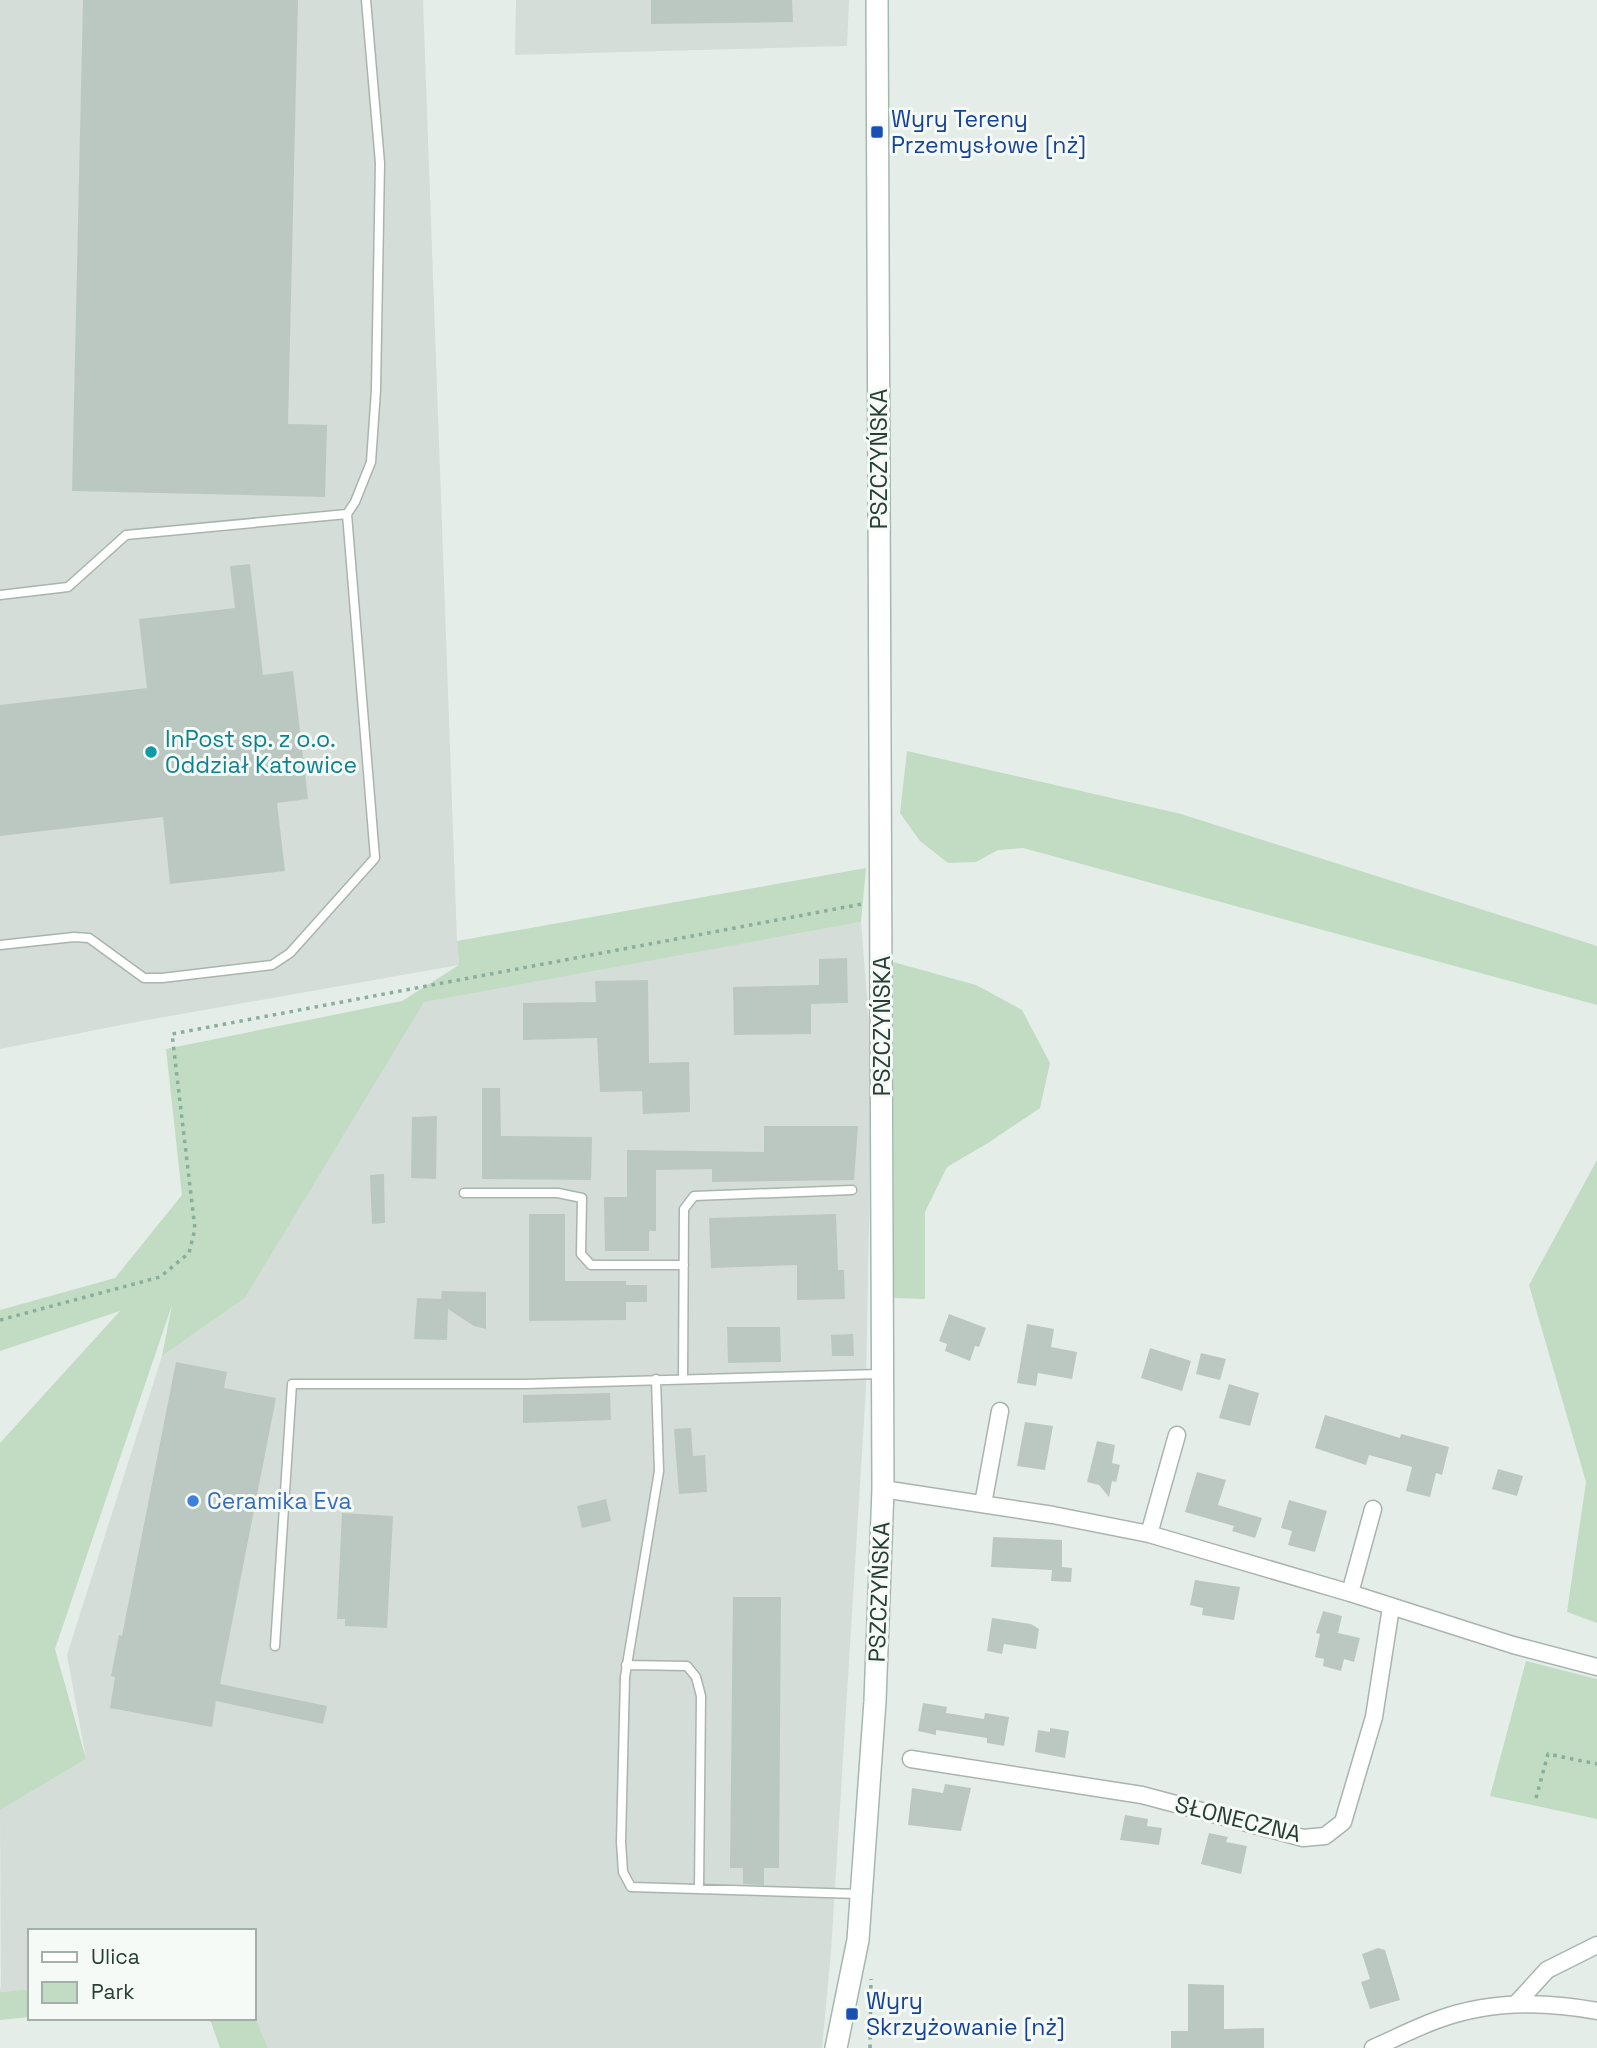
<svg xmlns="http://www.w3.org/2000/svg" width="1597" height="2048" font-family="'Space Grotesk',sans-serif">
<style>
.built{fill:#d4ddd7}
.green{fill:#c1dcc3}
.building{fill:#bbc8c1}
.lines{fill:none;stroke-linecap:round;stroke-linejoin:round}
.lane-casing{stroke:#a8b5ae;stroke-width:11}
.street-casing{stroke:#a8b5ae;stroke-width:19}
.secondary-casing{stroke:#a5b8ae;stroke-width:24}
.path{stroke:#89ae9c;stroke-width:3.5;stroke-dasharray:3.5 5;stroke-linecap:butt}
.lane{stroke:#fff;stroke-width:8}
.street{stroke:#fff;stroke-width:16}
.secondary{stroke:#fff;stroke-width:21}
.transit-dot{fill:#1a4fb4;stroke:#f6faf7;stroke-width:2.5}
.culture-dot{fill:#0f9aa8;stroke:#f6faf7;stroke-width:2.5}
.shop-dot{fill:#3f7fe0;stroke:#f6faf7;stroke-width:2.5}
.labels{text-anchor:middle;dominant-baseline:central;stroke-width:6;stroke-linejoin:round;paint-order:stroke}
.transit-label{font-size:23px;fill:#164399;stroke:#f6faf7;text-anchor:start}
.street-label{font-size:23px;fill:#263e33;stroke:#f6faf7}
.culture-label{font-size:23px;fill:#0d838f;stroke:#f6faf7;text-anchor:start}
.shop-label{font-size:23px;fill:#366cbe;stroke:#f6faf7;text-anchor:start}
</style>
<rect width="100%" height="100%" fill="#e5ede8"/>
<path class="built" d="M0 0H423L457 941 459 965 136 1022 0 1049Z
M516 0H849L847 46 515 55Z
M861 922 872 1058 866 1388 831 1952 822 2048H268L254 2015V1931H30V1989L1 1992 0 1810 86 1759 67 1655 162 1356 245 1298 424 1001Z"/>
<path class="green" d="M907 751 1181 814 1597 946V1005L1023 848 998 850 976 862 948 863 920 841 900 813Z
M866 868 861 922 424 1002 245 1298 162 1356 172 1305 55 1649 86 1759 0 1810V1443L120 1311 0 1351V1310L115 1278 182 1195 166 1049 402 1001 459 965 457 941Z
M893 962 976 985 1022 1010 1050 1063 1040 1108 988 1143 947 1167 925 1212V1299L894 1298Z
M1597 1160V1623L1567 1612 1586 1482 1529 1285Z
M1526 1661 1597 1679V1819L1490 1796Z
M0 1986 1 1992 30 1989V2017L0 2020Z
M254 2015 268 2048H220L211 2022 202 2018H254Z"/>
<path class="building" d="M83 0H298L288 424 327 425 325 497 72 491Z
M651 0H792L793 22 651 24Z
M250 564 263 675 293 671 308 799 277 803 285 871 170 884 163 817 0 836V705L147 688 139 619 235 608 230 566Z
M847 958 848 1003 811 1004V1034L734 1035 733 987 819 985V959Z
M648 980 649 1063 689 1062 690 1112 643 1114 642 1091 600 1092 597 1038 523 1040V1003L596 1002 595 981Z
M482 1088H500L501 1136 592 1137 591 1180 482 1179Z
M437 1116 436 1179 411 1178 412 1117Z
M764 1126H858L854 1180 712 1182V1169L656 1170V1231H649V1251H605L604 1197H627V1150L764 1152Z
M384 1174 385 1223 372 1224 370 1175Z
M529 1214H565V1281H626V1285H647V1302H626V1320L529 1321Z
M836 1214 838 1270H844L845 1299 797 1300V1265L711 1268 709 1218Z
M442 1291 486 1292V1329L474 1326 448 1309 447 1340 414 1339 417 1298 441 1299Z
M949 1314 986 1328 979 1347 975 1346 970 1361 945 1351 947 1344 939 1341Z
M1027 1324 1054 1329 1051 1347 1077 1352 1072 1379 1038 1373 1036 1386 1017 1383Z
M727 1327H780L781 1362 728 1363Z
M853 1334 854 1356H832L831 1335Z
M1150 1348 1191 1361 1182 1391 1141 1378Z
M1201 1353 1226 1359 1220 1380 1196 1374Z
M176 1362 227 1372 224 1388 276 1398 220 1684 327 1706 323 1724 216 1701 212 1727 110 1708 115 1677 111 1676 119 1635 122 1636Z
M1229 1384 1259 1393 1250 1426 1219 1418Z
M610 1393 611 1420 523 1423V1395Z
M1325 1415 1400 1438 1401 1434 1449 1447 1442 1475 1436 1473 1430 1497 1406 1491 1412 1467 1369 1455 1366 1465 1315 1448Z
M1025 1422 1053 1426 1045 1470 1017 1466Z
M691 1428 693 1456 705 1455 707 1492 679 1494 674 1429Z
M1097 1441 1115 1445 1112 1463 1120 1465 1116 1482 1112 1481 1109 1497 1099 1485 1087 1482Z
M1498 1469 1523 1476 1517 1496 1492 1489Z
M1197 1472 1226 1480 1218 1505 1262 1518 1255 1538 1232 1531 1234 1526 1185 1512Z
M606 1499 611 1521 582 1528 577 1506Z
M1289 1500 1327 1511 1315 1552 1288 1545 1292 1531 1281 1528Z
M342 1513 393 1516 387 1628 345 1626V1619H337Z
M993 1537 1062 1540V1567L1072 1568 1071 1582 1051 1581 1052 1570 991 1567Z
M1195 1580 1240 1587 1234 1620 1202 1615 1203 1608 1190 1605Z
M733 1597H781L779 1868H764V1885L743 1884V1868H730Z
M1323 1611 1342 1616 1338 1633 1360 1638 1354 1662 1344 1659 1341 1671 1323 1666 1324 1659 1315 1657 1320 1634 1316 1633Z
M992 1618 1031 1624 1039 1629 1036 1649 1004 1644 1002 1654 987 1651Z
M923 1703 947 1707 946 1713 984 1719 985 1713 1009 1717 1004 1746 987 1743V1738L936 1730V1735L918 1731Z
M1050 1728 1069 1731 1065 1758 1035 1752 1038 1730 1050 1732Z
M945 1784 971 1788 961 1831 908 1825 912 1788 943 1793Z
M1125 1815 1148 1819 1147 1826 1162 1828 1159 1845 1120 1840Z
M1209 1833 1228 1837 1226 1842 1247 1846 1241 1874 1201 1864Z
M1378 1948 1385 1950 1400 2000 1370 2009 1361 1982 1370 1979 1362 1954Z
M1188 1984 1224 1985V2029L1264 2028V2048H1171V2031H1188Z"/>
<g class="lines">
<defs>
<path id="lane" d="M0 595 68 587 126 535 347 514
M0 945 74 937 89 938 144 978H162L272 965 290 953 375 858 347 514 355 502 371 462 376 390 380 163 366 0
M464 1193H558L582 1198 581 1254 591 1265H684
M683 1378 684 1209 694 1196 852 1190
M656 1379 659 1471 625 1677 621 1842 623 1872 631 1887 859 1894
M275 1646 292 1384H525L880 1374
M626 1665 687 1666 696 1677 701 1696 699 1889"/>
<path id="street" d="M883 1489 1053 1515 1149 1534 1350 1593 1513 1645 1597 1667
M983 1504 1000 1411
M1149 1534 1177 1435
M1350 1593 1373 1509
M911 1759 1142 1795 1303 1838 1325 1836 1343 1822 1374 1717 1391 1607
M1516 2004 1547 1970 1597 1945
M1373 2048C1394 2039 1415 2028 1437 2020 1488 2001 1544 2001 1597 2011"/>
<path id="secondary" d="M836 2048 858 1940 875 1701 883 1489 877 0"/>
</defs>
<use href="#lane" class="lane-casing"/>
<use href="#street" class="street-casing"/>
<use href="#secondary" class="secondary-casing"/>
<path class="path" d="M0 1320 160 1277 189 1253 195 1229 172 1034 862 904
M1536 1798 1548 1754 1597 1764
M870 2048 871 1979"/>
<use href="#lane" class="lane"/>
<use href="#street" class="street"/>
<use href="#secondary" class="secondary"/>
</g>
<g class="transit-dot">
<rect x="870" y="125" width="14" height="14" rx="3.5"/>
<rect x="845" y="2007" width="14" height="14" rx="3.5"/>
</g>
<circle class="culture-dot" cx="151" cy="752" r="7"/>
<circle class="shop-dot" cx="193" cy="1501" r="7"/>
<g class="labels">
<g class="transit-label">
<text x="891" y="119">Wyry Tereny<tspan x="891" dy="26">Przemysłowe [nż]</tspan></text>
<text x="866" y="2001">Wyry<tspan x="866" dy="26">Skrzyżowanie [nż]</tspan></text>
</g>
<g class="street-label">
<text transform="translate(879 459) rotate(-90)">PSZCZYŃSKA</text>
<text transform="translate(882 1026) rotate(-90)">PSZCZYŃSKA</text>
<text transform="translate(879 1592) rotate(-88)">PSZCZYŃSKA</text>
<text transform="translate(1238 1819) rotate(14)">SŁONECZNA</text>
</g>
<g class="culture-label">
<text x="165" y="739">InPost sp. z o.o.<tspan x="165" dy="26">Oddział Katowice</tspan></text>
</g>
<g class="shop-label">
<text x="207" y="1501">Ceramika Eva</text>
</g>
</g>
<rect x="28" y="1929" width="228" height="91" fill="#f6faf7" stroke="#a3afa9" stroke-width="2"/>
<rect x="42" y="1952" width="35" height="10" fill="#ffffff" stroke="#a3afa9" stroke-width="2"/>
<text x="91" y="1964" font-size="21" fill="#263e33">Ulica</text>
<rect x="42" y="1982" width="35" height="21" fill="#c1dcc3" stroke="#a3afa9" stroke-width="2"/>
<text x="91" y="1999" font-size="21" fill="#263e33">Park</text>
</svg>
